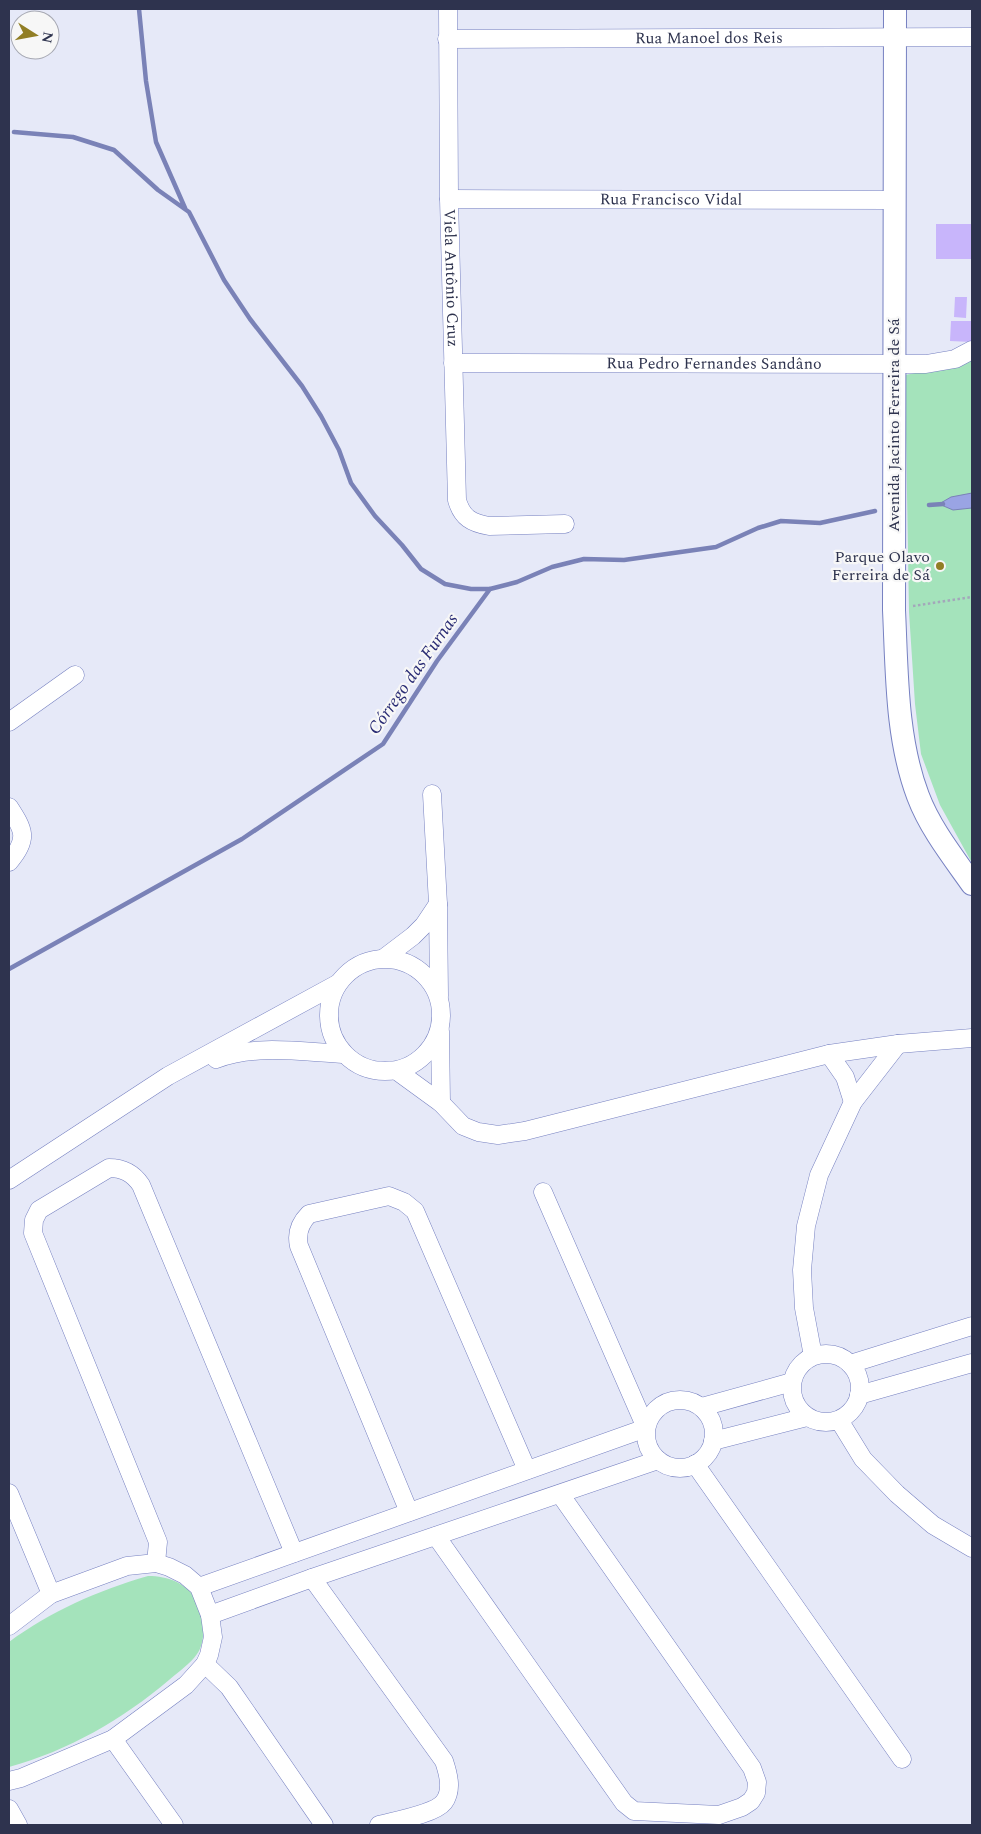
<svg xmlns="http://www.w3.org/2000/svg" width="981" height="1834" font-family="Spectral,serif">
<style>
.green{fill:#a4e3bb}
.water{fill:#9aa4e4;stroke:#7a82b7}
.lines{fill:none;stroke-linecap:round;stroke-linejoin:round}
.stream{stroke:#7a82b7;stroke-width:4.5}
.building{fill:#c8b5fb}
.minor-casing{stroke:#7680c1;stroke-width:19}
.major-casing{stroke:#7680c1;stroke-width:24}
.path{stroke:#a3a7ba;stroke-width:2.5;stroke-dasharray:2.5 2.5;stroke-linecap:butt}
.minor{stroke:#fff;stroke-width:18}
.major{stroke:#fff;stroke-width:22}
.poi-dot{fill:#917e25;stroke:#f7f7f7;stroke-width:2}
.labels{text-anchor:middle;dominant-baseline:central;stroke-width:4.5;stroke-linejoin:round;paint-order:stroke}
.street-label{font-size:16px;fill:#2e334e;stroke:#f7f7f7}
.poi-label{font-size:16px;fill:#2e334e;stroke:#f7f7f7;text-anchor:end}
.water-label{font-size:18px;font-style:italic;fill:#292b74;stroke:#f7f7f7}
</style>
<rect width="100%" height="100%" fill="#e6e9f8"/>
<path class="green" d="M972 356V863L940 805 921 754 915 704 909 612 905 375 961 364Z
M148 1576C168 1576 188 1583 198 1603 205 1616 206 1642 197 1654 190 1664 178 1672 169 1680 123 1719 68 1751 9 1767V1642C51 1611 97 1591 148 1576Z"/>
<path class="water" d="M972 493V508L953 510 939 504 951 497Z"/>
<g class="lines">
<path class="stream" d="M139 9 146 81 156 142 185 208
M14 132 73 137 114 150 158 190 189 212 224 280 250 319 302 386 321 416 339 450 351 483 375 516 402 545 421 569 445 584 471 589H490L517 582 552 567 584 559 624 560 716 547 758 528 781 521 820 523 875 511
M929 505 943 504
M9 969 242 839 383 744 437 661 490 589"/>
</g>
<path class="building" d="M936 224H972V259H936Z
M955 297H967L966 318 954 317Z
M951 321H972L971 342 950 341Z"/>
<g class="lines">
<defs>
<g id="minor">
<path id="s1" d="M448 9 449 199 457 500C462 518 472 523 489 526L565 524"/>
<path id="s2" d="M447 39 972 37"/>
<path id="s3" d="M449 199 895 200"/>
<path id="s4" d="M453 363 926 364 955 359 972 350"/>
<path d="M9 722 75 675"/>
<path d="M432 794 438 904 439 996"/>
<path d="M9 807C24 830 29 839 9 862"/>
<path d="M384 958 413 936 424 925 438 904"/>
<circle cx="385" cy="1015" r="56"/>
<path d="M440 1031 441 1103"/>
<path d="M829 1054 845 1077 853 1102"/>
<path d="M216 1059C256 1044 302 1052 344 1054"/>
<path d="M397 1071 441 1103 463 1126 478 1132 498 1135 525 1131 829 1054 898 1044 972 1038"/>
<path d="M9 1180 168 1076 337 984"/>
<circle cx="826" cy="1388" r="34"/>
<path d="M813 1356 804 1308 802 1270 806 1226 819 1175 853 1102 898 1044"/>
<path d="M850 1364 972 1326"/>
<path d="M859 1395 972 1363"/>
<circle cx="680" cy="1434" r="34"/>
<path d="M702 1407 792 1382"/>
<path d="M839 1420 863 1459 897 1494 933 1525 972 1548"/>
<path d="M713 1441 807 1417"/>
<path d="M695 1464 902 1759"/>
<path d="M9 1493 51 1594"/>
<path d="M409 1512 299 1246C296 1233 300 1223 309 1214L389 1196 404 1202 415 1211 527 1470"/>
<path d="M436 1536 624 1803 634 1811 719 1815 742 1807 751 1801 756 1793 757 1782 752 1768 560 1494"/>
<path d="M156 1563 158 1542 33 1233 34 1220 39 1210 109 1168C123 1168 133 1173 141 1185L294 1553"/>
<path d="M312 1578 444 1761C448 1773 453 1790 444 1802 435 1814 394 1821 379 1825"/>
<path d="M199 1587 646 1428 543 1192"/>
<path d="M210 1615 312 1578 658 1460"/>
<path d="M9 1626 51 1594 127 1566 156 1563 169 1567 185 1575 199 1587 210 1615 213 1637 209 1655 205 1664 186 1685 113 1739 21 1778 9 1781"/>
<path d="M205 1664 229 1687 324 1825"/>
<path d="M113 1739 174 1825"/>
<path d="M9 1809 18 1825"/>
</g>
<path id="major" d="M895 9 894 610C897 672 896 738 918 796 930 828 953 857 972 884"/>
</defs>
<use href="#minor" class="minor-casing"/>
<use href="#major" class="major-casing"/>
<path class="path" d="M913 606 972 597"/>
<use href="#minor" class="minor"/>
<use href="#major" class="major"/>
</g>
<circle class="poi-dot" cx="940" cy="566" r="5"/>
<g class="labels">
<g class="street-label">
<text stroke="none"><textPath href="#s2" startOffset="262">Rua Manoel dos Reis</textPath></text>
<text stroke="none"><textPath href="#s3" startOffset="222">Rua Francisco Vidal</textPath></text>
<text stroke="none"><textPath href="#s1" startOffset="269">Viela Antônio Cruz</textPath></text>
<text stroke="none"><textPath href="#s4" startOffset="261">Rua Pedro Fernandes Sandâno</textPath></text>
<text transform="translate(894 425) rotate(-90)">Avenida Jacinto Ferreira de Sá</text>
</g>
<g class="poi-label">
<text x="930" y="557">Parque Olavo<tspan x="930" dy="18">Ferreira de Sá</tspan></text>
</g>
<g class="water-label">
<text transform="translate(413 674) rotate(-55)">Córrego das Furnas</text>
</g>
</g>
<rect width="981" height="1834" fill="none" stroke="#2e334e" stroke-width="20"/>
<g transform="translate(35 35) rotate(101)"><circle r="24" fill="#f7f7f7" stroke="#a7a9b3"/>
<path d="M0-4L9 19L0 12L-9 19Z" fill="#917e25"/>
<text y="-8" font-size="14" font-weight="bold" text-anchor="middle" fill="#2e334e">N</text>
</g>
</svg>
